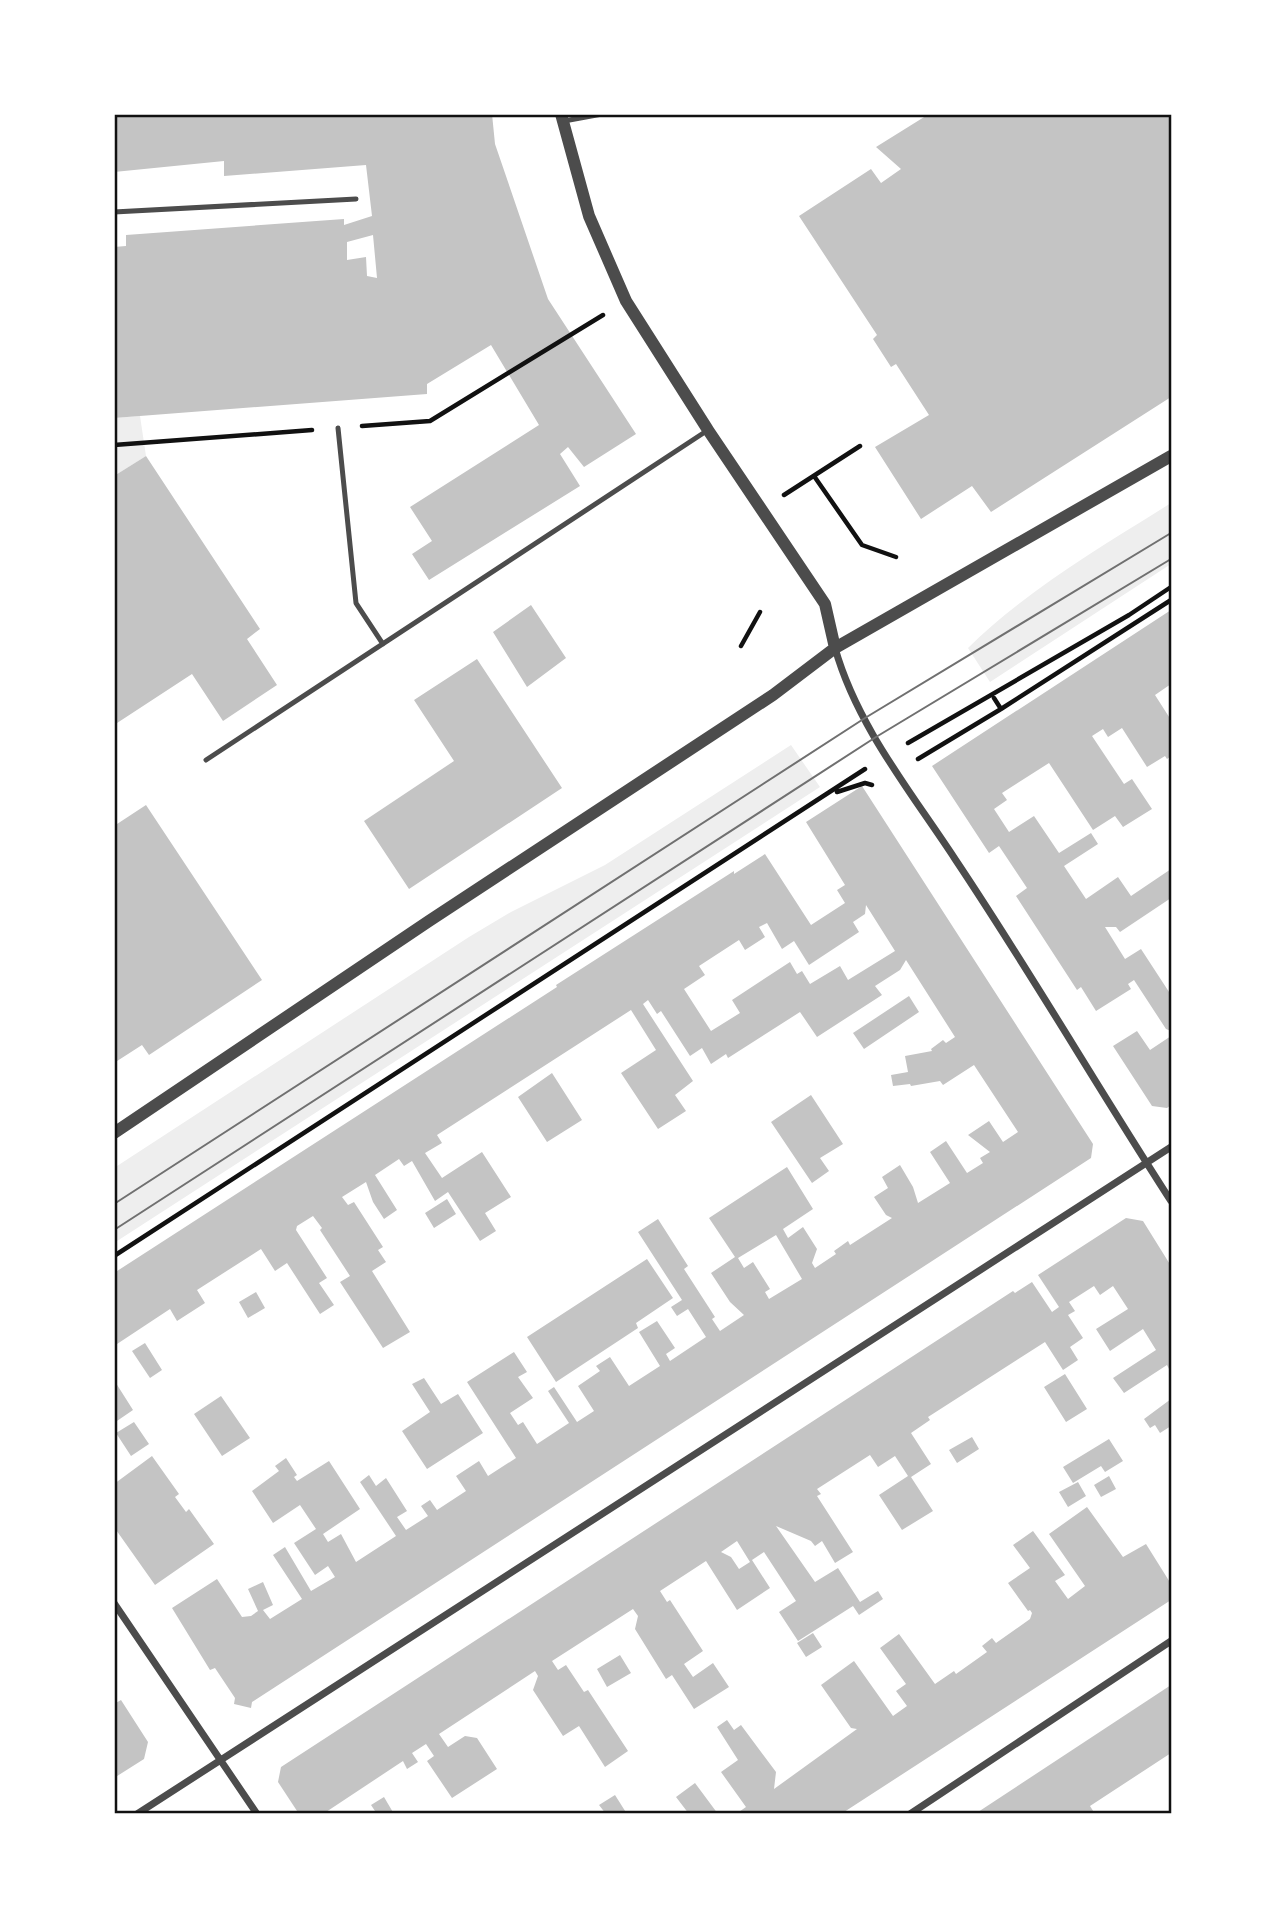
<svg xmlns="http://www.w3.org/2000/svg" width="1285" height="1928" font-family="Quicksand,sans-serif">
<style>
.green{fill:#eee}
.building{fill:#c4c4c4;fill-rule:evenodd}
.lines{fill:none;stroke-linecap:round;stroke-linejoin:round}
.path{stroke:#111;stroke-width:4.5}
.service{stroke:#4c4c4c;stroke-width:5}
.minor{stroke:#4c4c4c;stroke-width:7}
.tertiary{stroke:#4c4c4c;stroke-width:12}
.tram{stroke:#707070;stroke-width:2}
.neatline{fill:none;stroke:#111;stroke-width:2.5}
</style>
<rect width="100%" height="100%" fill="#fff"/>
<path class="green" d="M140 416 146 456 114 476V418Z
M1171 503V564L990 682 968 648C1027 590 1101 547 1171 503Z
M791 745 820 787 114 1243V1168L469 937 511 912 605 865Z"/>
<path class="building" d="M114 114H492L495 144 548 299 636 434 584 467 568 447 560 454 580 486 429 580 412 554 432 541 410 507 539 425 491 345 427 384V394L114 418V247L126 246V235L344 219V225L372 216 366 165 224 176V161L114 172ZM373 235 377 278 367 276 366 257 347 260V242Z
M929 114H1171V397L991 512 972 486 921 519 875 447 929 415 896 364 891 367 873 339 877 335 799 216 871 169 881 183 901 169 876 147Z
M146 456 260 629 247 639 277 685 223 721 192 674 114 725V476Z
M531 605 566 658 527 687 493 632Z
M1171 610V684L1155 695 1171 720V756L1167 759 1165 756 1147 767 1122 728 1108 737 1103 729 1092 736 1124 784 1132 779 1152 809 1123 827 1115 816 1093 830 1049 763 1002 793 1007 800 994 809 1009 832 1034 816 1059 853 1091 833 1098 844 1064 866 1086 899 1118 877 1131 896 1171 869V898L1120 932 1116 927H1105L1125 959 1141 949 1171 995V1031L1166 1029 1134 980 1128 984 1131 989 1096 1011 1081 987 1077 990 1016 896 1027 888 999 846 989 853 932 766Z
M477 659 562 788 409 889 364 821 454 761 414 700Z
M862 786 1093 1144 1091 1158 252 1702 251 1708 234 1704 235 1698 215 1668 210 1670 172 1608 217 1579 242 1617 251 1616 258 1611 248 1589 263 1582 273 1605 263 1610 270 1619 302 1599 273 1555 285 1547 311 1591 335 1577 328 1566 315 1575 294 1543 316 1529 300 1505 273 1523 252 1491 279 1471 275 1466 286 1458 297 1475 294 1477 297 1481 329 1461 360 1509 323 1534 328 1542 341 1534 356 1562 396 1536 360 1482 369 1475 376 1486 386 1478 407 1511 397 1517 406 1530 428 1516 421 1506 430 1500 437 1510 466 1491 456 1476 479 1461 488 1476 516 1458 467 1382 514 1352 527 1372 518 1377 533 1398 510 1413 518 1425 523 1422 537 1444 569 1423 548 1391 554 1387 577 1422 594 1411 578 1386 600 1371 596 1366 610 1357 629 1386 660 1366 639 1332 657 1321 675 1348 666 1354 670 1361 706 1337 688 1309 677 1316 671 1307 682 1300 638 1232 658 1219 688 1266 684 1269 715 1317 712 1319 720 1331 744 1315 730 1302 711 1273 735 1257 709 1218 787 1167 813 1209 783 1229 788 1238 803 1227 817 1249 812 1263 815 1268 836 1254 834 1251 848 1241 850 1245 892 1218 886 1215 874 1197 888 1188 882 1177 900 1165 913 1187 918 1203 950 1183 930 1152 946 1141 967 1173 983 1163 980 1158 990 1152 968 1135 989 1121 1003 1142 1018 1132 974 1065 943 1085 940 1081 911 1086 910 1084 893 1086 891 1075 908 1072 905 1056 932 1051 931 1049 943 1040 946 1043 955 1037 906 960 900 970 875 986 882 995 817 1037 800 1012 728 1058 726 1054 711 1064 702 1048 690 1056 661 1011 657 1014 648 1000 643 1004 693 1081 675 1095 686 1111 658 1129 621 1073 656 1050 631 1010 437 1135 442 1143 425 1153 442 1178 482 1152 511 1197 485 1213 496 1231 480 1241 448 1192 435 1201 412 1161 404 1166 399 1159 375 1175 397 1210 384 1219 373 1202 366 1182 342 1197 348 1205 354 1202 383 1247 378 1250 386 1262 372 1271 410 1332 383 1348 340 1282 350 1276 320 1230 322 1228 313 1216 297 1226 296 1230 327 1278 319 1283 334 1305 320 1314 287 1263 275 1271 261 1249 197 1290 205 1303 177 1321 170 1309 114 1346V1273L557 987 556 985 734 871V874L765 854 811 925 845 903 837 890 845 885 806 822ZM866 905 895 951 848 980 840 966 810 984 802 971 797 974 790 962 732 1000 740 1013 711 1031 684 989 705 975 699 966 739 940 745 950 765 937 759 927 767 923 782 949 794 941 809 965 859 932 853 922 865 914ZM776 1235 802 1279 769 1299 765 1292 770 1289 753 1262 744 1268 738 1258Z
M146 805 262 980 149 1055 142 1045 114 1063V826Z
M909 996 919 1012 864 1049 853 1033Z
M1137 1031 1150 1050 1171 1036V1105L1167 1108 1152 1106 1113 1046Z
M552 1073 582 1120 547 1142 518 1097Z
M811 1095 843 1144 820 1158 829 1171 812 1183 771 1122Z
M447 1199 456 1214 434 1228 425 1213Z
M1126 1218 1143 1221 1171 1266V1373L1167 1365 1124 1393 1113 1378 1156 1350 1143 1329 1110 1351 1096 1329 1128 1309 1113 1286 1100 1295 1094 1286 1069 1302 1075 1311 1068 1315 1083 1338 1070 1347 1078 1360 1063 1370 1045 1342 928 1417 930 1420 911 1433 931 1464 911 1477 933 1511 902 1530 879 1495 908 1476 895 1456 878 1467 870 1455 817 1489 821 1494 817 1496 853 1552 835 1563 822 1541 815 1546 811 1541 776 1526 815 1582 838 1568 860 1602 878 1591 883 1599 859 1615 853 1606 798 1641 779 1612 796 1601 764 1552 752 1560 770 1588 737 1610 706 1561 660 1591 667 1602 670 1600 703 1651 684 1664 693 1677 713 1663 729 1687 694 1709 672 1675 666 1679 635 1629 638 1616 633 1609 552 1661 558 1670 566 1665 584 1692 588 1690 628 1751 605 1767 579 1726 563 1736 533 1690 538 1676 535 1671 439 1734 448 1747 465 1736 477 1738 497 1769 452 1798 427 1761 434 1756 426 1744 412 1753 418 1762 407 1769 403 1761 323 1814H299L278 1782 281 1767 1013 1291 1015 1293 1032 1282 1052 1312 1059 1307 1038 1275ZM737 1541 750 1562 739 1569 731 1557 721 1552Z
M647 1259 673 1298 636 1323 638 1328 556 1382 527 1337Z
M256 1292 265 1308 248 1318 239 1302Z
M145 1343 162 1370 150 1378 132 1351Z
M1065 1374 1087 1409 1066 1422 1044 1387Z
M424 1378 441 1404 458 1394 483 1433 427 1469 402 1431 430 1412 412 1384Z
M114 1380 133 1410 114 1423Z
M221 1396 250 1438 222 1456 194 1414Z
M1171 1399V1426L1160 1433 1155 1425 1150 1428 1144 1419Z
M134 1422 149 1444 131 1456 116 1433Z
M972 1437 979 1449 957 1463 949 1450Z
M1109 1439 1123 1461 1105 1472 1101 1466 1073 1483 1063 1467Z
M152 1456 179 1494 175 1497 186 1512 189 1509 214 1544 155 1585 114 1527V1484Z
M1109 1476 1116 1489 1101 1497 1094 1485Z
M1078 1482 1086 1496 1068 1507 1059 1492Z
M1087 1507 1123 1557 1146 1544 1171 1584V1600L841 1814H736L746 1807 721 1772 738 1760 717 1727 727 1720 734 1730 741 1725 776 1772 774 1789 857 1729 851 1728 821 1685 854 1661 893 1716 907 1706 896 1691 906 1684 880 1648 899 1634 935 1684 954 1671 956 1674 987 1652 982 1646 992 1638 996 1643 1030 1619 1032 1613 1030 1610 1028 1611 1008 1583 1030 1568 1013 1545 1033 1531 1065 1575 1055 1581 1068 1599 1085 1586 1049 1534Z
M813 1633 822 1647 806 1657 797 1643Z
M620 1655 631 1673 607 1687 597 1669Z
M1171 1685V1753L1090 1806 1095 1814H975Z
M121 1700 148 1742 144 1759 114 1778V1704Z
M695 1783 718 1814H689L676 1797Z
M615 1795 627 1814H606L599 1805Z
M384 1797 394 1814H377L371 1805Z"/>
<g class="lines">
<path class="path" d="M362 426 430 421 603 315
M114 445 312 430
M814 476 862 545 896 557
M784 495 860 446
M741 646 760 612
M994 698 1001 709
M908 743 1129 615 1171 587
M918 759 1001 709 1171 600
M837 792 865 783 872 785
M114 1256 865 769"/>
<path class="service" d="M564 121 602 114
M114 212 356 199
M338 428 356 603 383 644
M206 760 708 430"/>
<path class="minor" d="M835 648C857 726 911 792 955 859 1030 971 1098 1088 1171 1201
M114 1603 257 1814
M137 1814 1171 1147
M910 1814 1171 1641"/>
<path class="tertiary" d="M561 114 589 216 626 301 708 430 825 604 835 648
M114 1133 429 921 773 695 835 648 1171 456"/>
<path class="tram" d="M114 1204 865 718 1171 533
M114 1230 876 737 1171 559"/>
</g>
<rect width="1285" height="1928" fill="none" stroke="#ffffff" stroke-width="231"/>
<rect x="116" y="116" width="1054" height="1696" class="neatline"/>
</svg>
